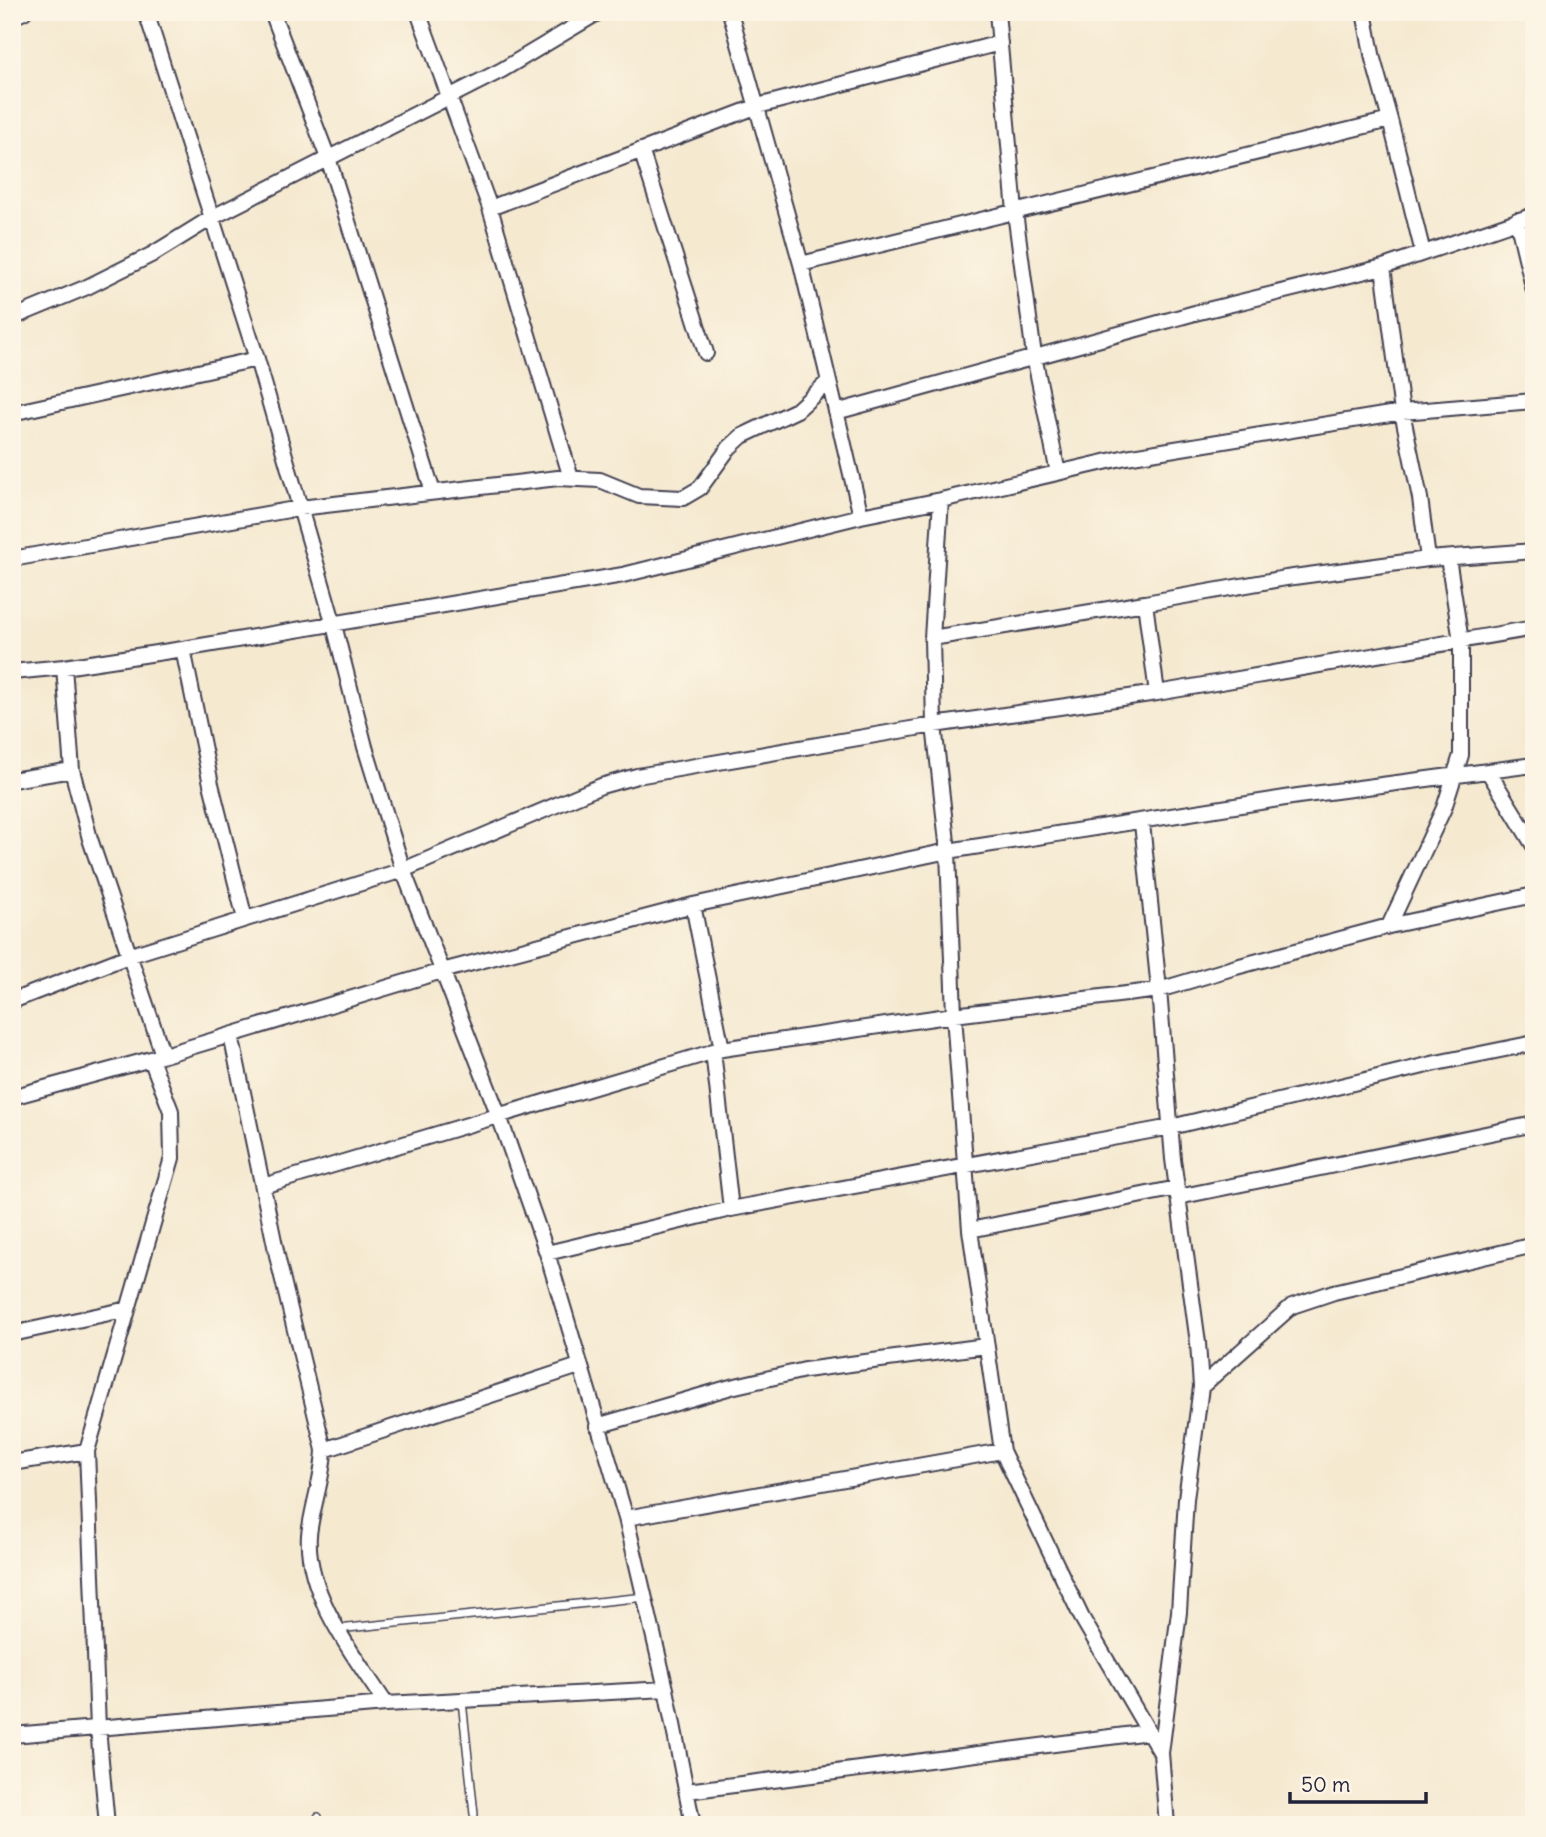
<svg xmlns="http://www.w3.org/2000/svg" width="1546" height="1837" font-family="Delius,sans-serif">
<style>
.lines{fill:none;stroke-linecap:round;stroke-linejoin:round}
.lane-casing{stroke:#424051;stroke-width:10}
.street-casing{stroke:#424051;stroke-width:18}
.lane{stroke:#fff;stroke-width:7}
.street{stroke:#fff;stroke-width:14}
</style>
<rect width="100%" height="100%" fill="#fcf5e5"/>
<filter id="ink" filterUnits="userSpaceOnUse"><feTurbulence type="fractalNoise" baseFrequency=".0143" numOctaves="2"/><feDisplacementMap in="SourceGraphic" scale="14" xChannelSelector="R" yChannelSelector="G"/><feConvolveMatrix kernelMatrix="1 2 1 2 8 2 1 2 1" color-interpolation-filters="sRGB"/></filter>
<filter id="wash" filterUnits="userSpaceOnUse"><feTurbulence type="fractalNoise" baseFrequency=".00686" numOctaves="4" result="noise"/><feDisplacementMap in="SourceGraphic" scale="28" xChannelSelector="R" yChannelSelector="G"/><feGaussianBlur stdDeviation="1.57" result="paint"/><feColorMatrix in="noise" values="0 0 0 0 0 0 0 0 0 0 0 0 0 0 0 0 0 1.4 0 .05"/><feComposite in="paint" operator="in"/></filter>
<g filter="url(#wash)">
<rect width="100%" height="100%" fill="#f5e9d0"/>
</g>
<g filter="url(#ink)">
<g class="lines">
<defs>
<path id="lane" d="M338 1629 645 1597
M462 1701 474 1814
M318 1817V1825"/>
<path id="street" d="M146 12 257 359 334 625 365 747 403 870 499 1116 547 1253 626 1518 666 1689 693 1825
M272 12 328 158 433 492
M418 12 490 208 571 478
M730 12 801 264 861 516
M997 12 1015 212 1034 356 1058 473
M1364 12 1373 59 1390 120 1423 253
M12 17 24 12
M641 150 706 353
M490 208 758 106 1000 43
M1517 220 1534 291
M801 264 1390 120
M1383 267 1402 412 1420 498 1428 559
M12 318 87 287 153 254 213 217 502 70 599 12
M836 412 1195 313 1383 267 1534 215
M12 413 257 359
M12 559 300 508 558 478 600 480 639 496 683 498 700 488 729 448 742 436 797 410 828 382
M1145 603 1286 578 1428 559 1534 551
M932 638 1145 603 1157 693
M183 649 211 784 245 919
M64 667 72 770 90 839 163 1055
M12 672 64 667 183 649 623 575 861 516 941 500 1126 457 1402 412 1534 401
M1488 771 1534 846
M12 780 72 770
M1142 823 1159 990 1173 1159 1198 1343 1201 1387
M693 905 722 1049
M1389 926 1444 808 1461 755V641L1448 558
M12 1001 131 955 403 870 601 786 637 776 934 725 1157 693 1534 628
M231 1035 278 1260 324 1450C323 1479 312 1506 309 1535 305 1594 355 1657 386 1704
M713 1051 731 1209
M12 1097 151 1059 442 971 693 905 948 851 1298 796 1534 765
M263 1186 722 1049 954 1015 1159 990 1236 967 1389 926 1534 895
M1178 1197 1534 1124
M970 1230 1177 1188
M547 1253 731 1209 1171 1127 1436 1063 1534 1043
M12 1334 128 1309
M597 1426 731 1387 805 1370 986 1346
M324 1450 579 1366
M1002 1451 1082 1618 1161 1753 1167 1825
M12 1463 87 1451
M626 1518 1002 1451 970 1230 954 1015 948 851 934 725 932 638 941 500
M12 1735 386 1704 666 1689
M1161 1753 1179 1612 1186 1499 1201 1387 1292 1306 1334 1292 1534 1245
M687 1791 1149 1732
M107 1825 98 1728 87 1451 172 1158 171 1111 151 1059"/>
</defs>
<use href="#lane" class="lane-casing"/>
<use href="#street" class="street-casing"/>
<use href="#lane" class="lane"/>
<use href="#street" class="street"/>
</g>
</g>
<rect width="1546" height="1837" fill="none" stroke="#fcf5e5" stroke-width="42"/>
<path d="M1290 1792v10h136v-10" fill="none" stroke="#22223b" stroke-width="3.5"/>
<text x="1301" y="1792" font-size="21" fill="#22223b" stroke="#fcf5e5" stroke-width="5" paint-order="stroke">50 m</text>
</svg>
